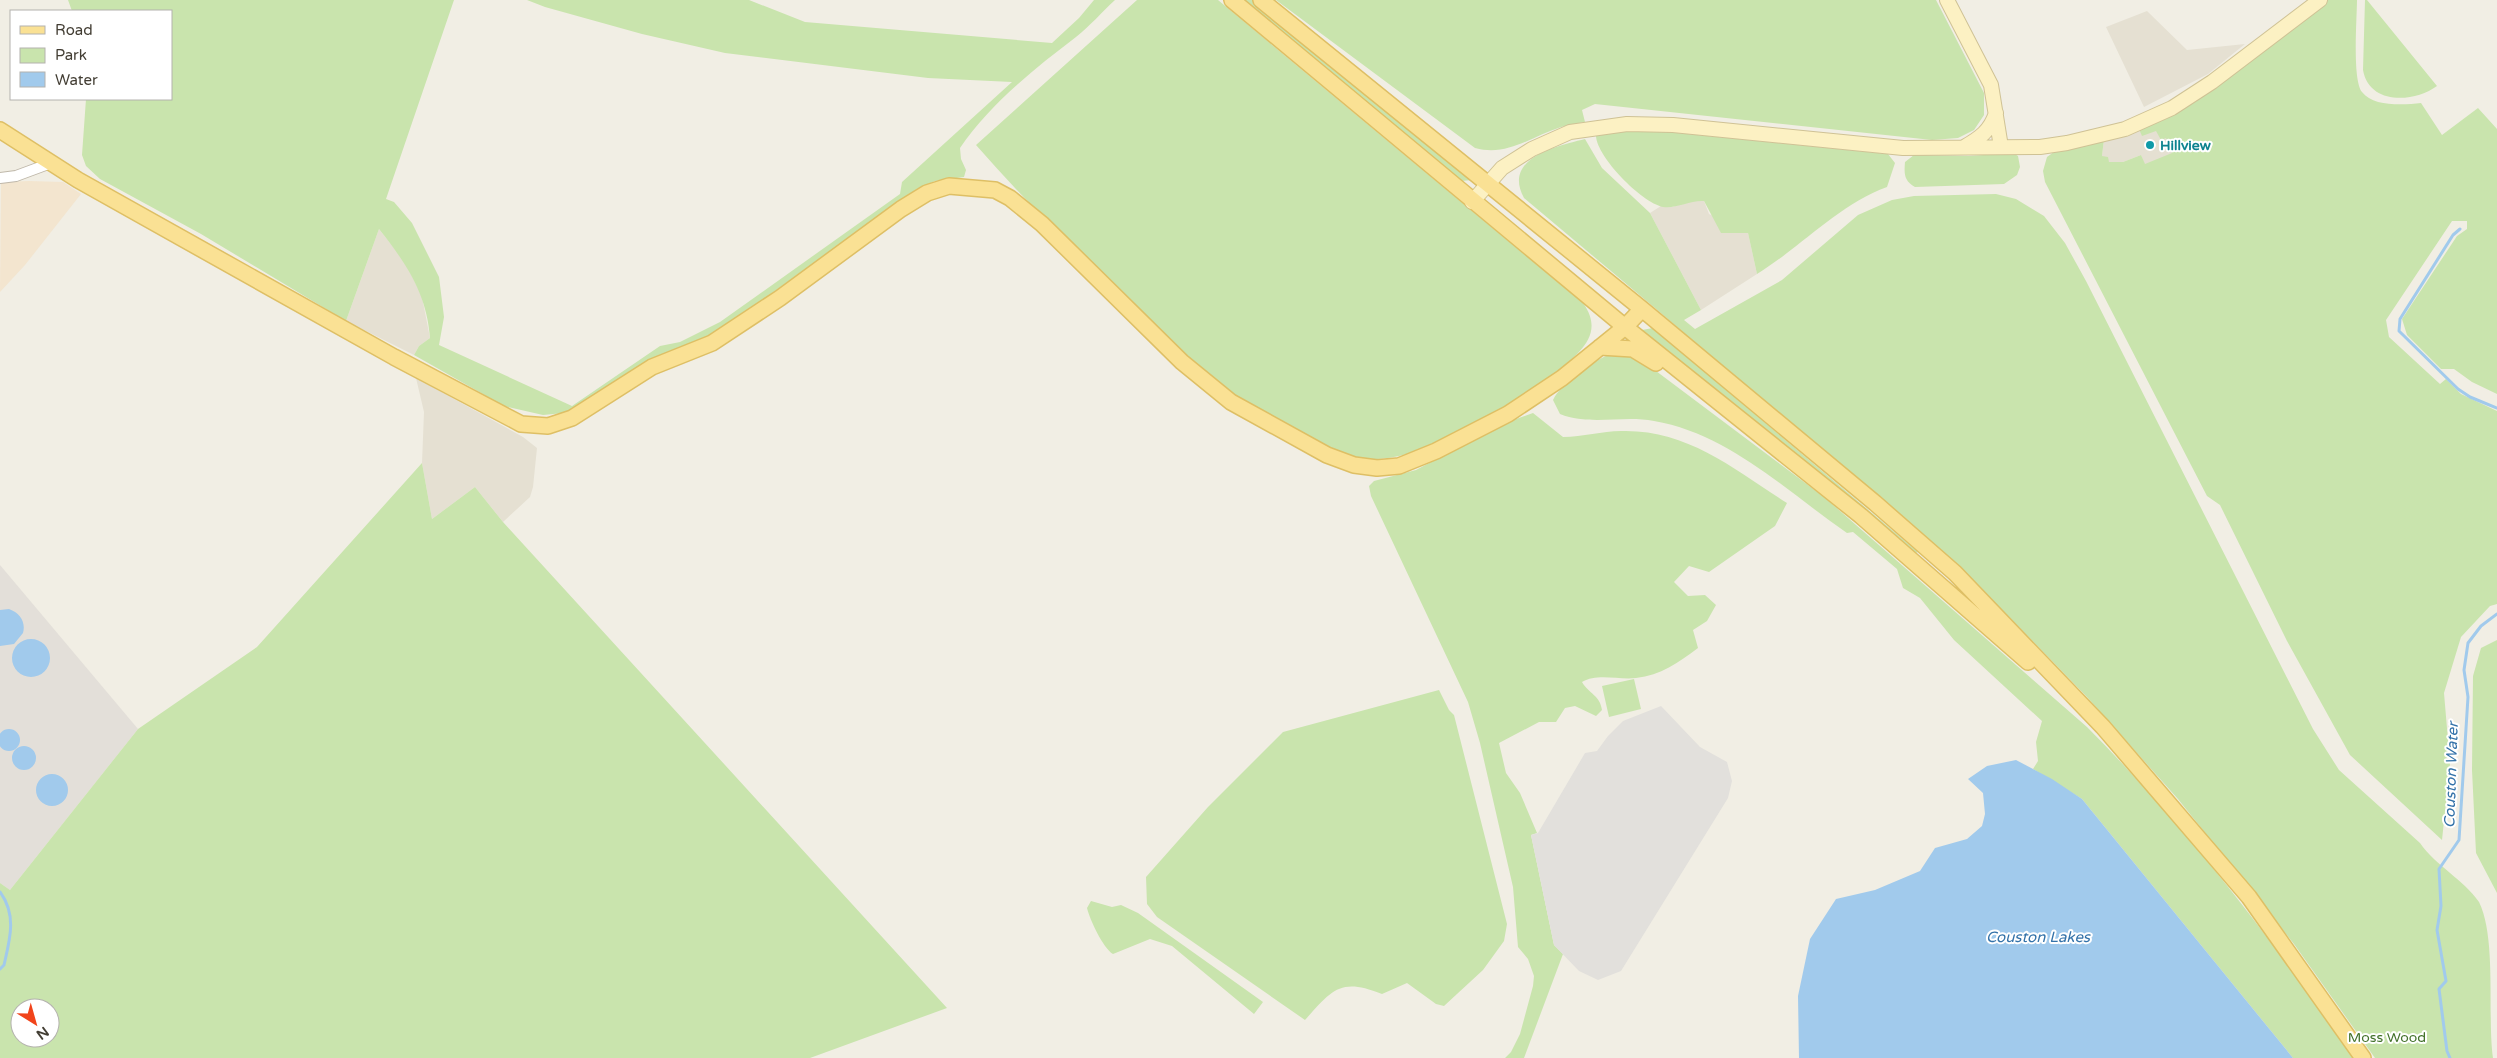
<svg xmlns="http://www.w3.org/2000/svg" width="2497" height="1058" font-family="'Varela Round',sans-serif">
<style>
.residential{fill:#e5e0d2}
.commercial{fill:#f3e5cf}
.industrial{fill:#e3dfd9}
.green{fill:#c9e4ad;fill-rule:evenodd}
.parking{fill:#e2e0dc}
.water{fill:#a1caec}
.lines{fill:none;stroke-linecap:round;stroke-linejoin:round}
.stream{stroke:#a1caec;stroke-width:3}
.street-casing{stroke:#bfb8aa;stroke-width:12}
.secondary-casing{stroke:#cfc295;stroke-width:16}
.primary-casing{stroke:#debf65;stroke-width:18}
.street{stroke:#fff;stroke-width:10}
.secondary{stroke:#fcf1c3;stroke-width:14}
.primary{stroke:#fae194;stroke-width:15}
.culture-dot{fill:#0f9aa8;stroke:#fff;stroke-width:2}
.labels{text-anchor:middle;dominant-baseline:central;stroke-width:4;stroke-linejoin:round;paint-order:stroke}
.culture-label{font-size:14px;font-weight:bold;fill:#0d838f;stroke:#fff;text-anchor:start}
.park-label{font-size:14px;fill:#42712a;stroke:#fff}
.water-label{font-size:15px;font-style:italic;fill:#3372a9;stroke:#fff}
</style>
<rect width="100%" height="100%" fill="#f1eee4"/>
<path class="residential" d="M2147 11 2187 50 2245 44 2208 74 2144 107 2106 27Z
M2165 119 2186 165 2144 164 2141 155 2123 162H2109L2102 156 2104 139Z
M1694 200 1704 201 1709 214 1748 233 1757 274 1701 310 1650 213 1661 206 1672 207Z
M379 229 405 262 422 297 430 338 419 346 414 355 346 321Z
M416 378 523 437 537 448 533 487 530 497 503 522 475 487 432 519 422 463 424 412Z"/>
<path class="commercial" d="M29 181 63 182 81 194 25 265 0 292 1 182Z"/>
<path class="industrial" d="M0 565 138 729 10 890 0 883Z"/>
<path class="green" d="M68 0H454L386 199 394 202 412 223 439 277 444 317 439 345 572 406 660 346 680 342 720 322 900 194 902 182 1012 82 928 78 725 53 642 34 545 7 527 0H749L805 22 1052 43 1079 18 1094 0H1115C1102 12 1090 26 1076 37 1034 69 990 104 960 148L961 159 966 170 964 177 935 181 917 189 719 331 564 413 543 415 504 406 414 355 419 346 430 338C427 294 406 263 379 229L346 321 201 234 100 179 86 166 82 155 86 99H171V11H72Z
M1137 0H1218L1583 303C1606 335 1578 354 1554 374 1515 408 1418 464 1366 459 1344 457 1324 444 1306 435 1279 422 1249 407 1225 389 1180 356 1142 315 1103 276 1059 234 1016 191 976 145Z
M1242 0H1252L1472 180 1461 181Z
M1276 0H1936L1984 93V115L1974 130 1958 138 1932 140 1595 104 1582 110 1585 122C1577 123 1569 125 1561 127 1532 136 1508 157 1475 148Z
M2328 0H2357C2357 18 2352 79 2362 92 2373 107 2404 105 2421 103L2442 135 2478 108 2497 129V394L2472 382 2454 369H2441L2407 335 2402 319 2457 236 2467 229V221H2452L2386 320 2389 337 2440 384 2446 379 2461 394 2497 411V604L2490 606 2461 637 2444 693 2450 764 2442 840 2350 755 2287 641 2220 505 2207 496 2045 182 2043 171 2047 157 2058 149 2104 139 2102 156 2108 157 2109 162H2123L2141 155 2145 164 2172 153 2166 138 2161 140 2156 131 2142 136 2139 129 2196 100Z
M2365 0H2367L2437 86C2414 103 2369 105 2363 70Z
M1624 131 1668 132 1888 154 1895 163 1887 187C1838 205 1801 247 1757 274L1748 233H1721L1704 201C1690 200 1676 209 1663 207 1641 202 1597 157 1596 136Z
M1585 139 1602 168 1650 213 1701 310 1684 320 1695 329 1782 280 1858 215 1892 200 1914 196 1996 194 2016 199 2044 216 2065 243 2086 281 2313 729 2339 770 2420 843C2436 866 2463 879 2479 902 2497 939 2487 1015 2493 1058H2375L2294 944 2178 799 2087 697 2011 619 1956 566 1655 308 1524 198C1502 158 1557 146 1585 139Z
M2013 153 2018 156 2020 167 2017 175 2004 184 1915 187C1904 181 1904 174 1905 162L1914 155 1969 156Z
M1653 328 1918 552 1914 554 1831 482 1642 330Z
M1614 353 1636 356 1824 497 2087 727C2186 827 2274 941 2353 1058H2293L2082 799 2033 769 2038 761 2036 742 2042 721 1954 640 1920 598 1903 588 1897 569 1853 532 1847 533C1786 491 1729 434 1654 421 1623 415 1590 426 1560 414L1553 400C1561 383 1596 358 1614 353Z
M1533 413 1563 437C1583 437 1602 431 1621 431 1687 429 1734 469 1787 503L1775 526 1709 572 1689 566 1674 582 1688 596 1705 595 1716 605 1707 621 1693 630 1698 648C1678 663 1661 675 1636 678 1618 680 1597 673 1582 682 1589 694 1600 695 1602 710L1596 716 1575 706 1565 708 1556 722H1539L1499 743 1506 773 1520 793 1537 833 1531 835 1554 945 1563 954 1524 1058H1505L1511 1052 1520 1034 1533 986 1534 976 1528 959 1518 947 1513 887 1480 743 1468 702 1371 496 1369 486 1374 481 1416 470 1502 424Z
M422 463 432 519 475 487 503 522 947 1008 810 1058H0V883L10 890 138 729 257 647ZM20 1008H50V1038H20Z
M2497 640V893L2476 853 2472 770 2473 676 2481 648Z
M1634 679 1641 709 1609 717 1602 686Z
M1439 690 1449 710 1454 715 1507 924 1504 941 1483 970 1444 1006 1436 1004 1407 983 1382 994C1340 977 1332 990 1305 1020L1157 917 1147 904 1146 877 1208 807 1283 732Z
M1091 901 1112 907 1121 905 1138 913 1263 1002 1254 1014 1172 946 1150 939 1113 954C1103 948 1090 920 1087 908Z"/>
<path class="parking" d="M1661 706 1700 747 1727 762 1732 781 1728 798 1621 971 1598 980 1579 971 1554 945 1531 835 1538 833 1585 753 1597 751 1608 736 1623 721Z"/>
<path class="water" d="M9 609C20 613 26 622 23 633L14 644 0 646V610Z
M12 658a19 19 0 1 1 38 0a19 19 0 1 1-38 0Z
M-2 740a11 11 0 1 1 22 0a11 11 0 1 1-22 0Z
M12 758a12 12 0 1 1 24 0a12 12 0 1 1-24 0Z
M2016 760 2052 779 2082 799 2293 1058H1799L1798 996 1810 939 1836 899 1875 890 1920 871 1935 848 1967 839 1982 826 1985 814 1983 793 1968 779 1987 766Z
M36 790a16 16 0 1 1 32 0a16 16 0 1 1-32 0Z"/>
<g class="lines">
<path class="stream" d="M2460 229 2453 235 2400 319 2399 331 2458 389 2470 397 2497 408
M0 892C17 915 10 939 4 965L0 969
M2450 1058 2447 1051 2439 989 2446 981 2437 930 2441 906 2439 869 2459 840 2468 697 2464 670 2468 643 2481 626 2497 614"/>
<defs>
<path id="street" d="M0 178 16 176 51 163"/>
<path id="secondary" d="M1947 0 1991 85 2001 147
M1964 147C1980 138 1990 131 1996 113
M1472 202 1502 168 1532 149 1570 132 1627 124 1673 125 1903 148 2040 147 2067 143 2125 129 2172 108 2212 82 2320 0"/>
<path id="primary" d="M1232 0 1625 327 1861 516 2028 662
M1261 0 1642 309 1875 503 1955 573 2103 727 2249 897 2363 1058
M0 130 78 180 394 357 521 424 548 426 572 418 652 367 712 343 780 298 901 209 927 193 949 186 995 190 1010 198 1042 224 1182 362 1231 402 1327 455 1354 465 1377 468 1399 466 1436 451 1508 414 1562 378 1625 327 1642 309
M1600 347 1633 349 1656 363"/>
</defs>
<use href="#street" class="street-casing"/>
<use href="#secondary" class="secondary-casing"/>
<use href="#primary" class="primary-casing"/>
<use href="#street" class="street"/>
<use href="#secondary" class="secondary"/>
<use href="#primary" class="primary"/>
</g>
<circle class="culture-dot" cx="2150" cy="145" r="5"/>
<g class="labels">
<g class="culture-label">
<text x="2160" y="145">Hillview</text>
</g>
<g class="park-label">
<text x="2387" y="1037">Moss Wood</text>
</g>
<g class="water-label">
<text transform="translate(2451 775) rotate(-88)">Couston Water</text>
<text x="2038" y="937">Couston Lakes</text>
</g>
</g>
<rect x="10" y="10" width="162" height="90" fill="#ffffff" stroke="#b4b2ae"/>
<rect x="20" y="26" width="25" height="8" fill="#fae194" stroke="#b4b2ae"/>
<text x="55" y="35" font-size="15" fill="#433e34">Road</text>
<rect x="20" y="48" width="25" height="15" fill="#c9e4ad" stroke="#b4b2ae"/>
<text x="55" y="60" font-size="15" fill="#433e34">Park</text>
<rect x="20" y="72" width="25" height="15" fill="#a1caec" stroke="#b4b2ae"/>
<text x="55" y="85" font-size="15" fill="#433e34">Water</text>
<g transform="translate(35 1023) rotate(143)"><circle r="24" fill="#ffffff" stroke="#b4b2ae"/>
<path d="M0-4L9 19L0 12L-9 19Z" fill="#f1441b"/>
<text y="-8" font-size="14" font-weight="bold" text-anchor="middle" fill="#433e34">N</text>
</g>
</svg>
